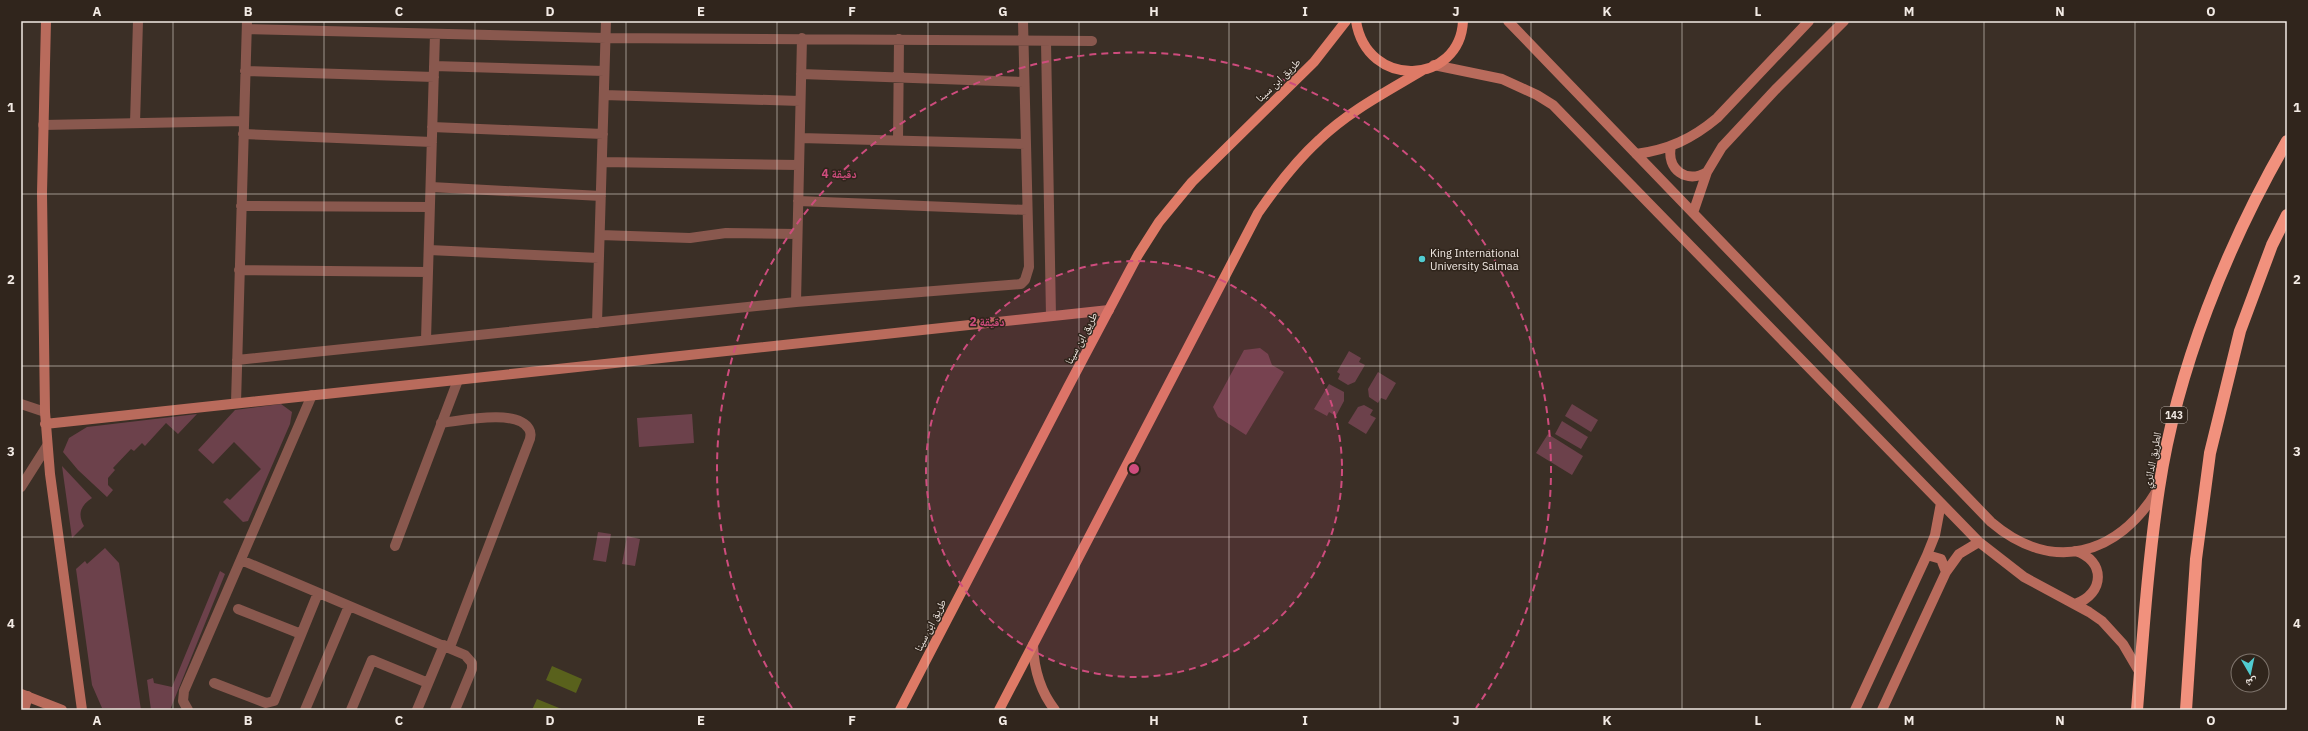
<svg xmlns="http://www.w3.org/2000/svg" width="2308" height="731" font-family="'IBM Plex Sans','Noto Naskh Arabic',sans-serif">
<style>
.green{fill:#6c414b}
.water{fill:#59611c}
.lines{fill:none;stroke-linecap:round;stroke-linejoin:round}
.street{stroke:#89584e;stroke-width:10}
.secondary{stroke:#b96b5c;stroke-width:10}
.primary{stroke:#de7a66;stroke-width:10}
.highway{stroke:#f1917d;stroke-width:12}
.grid{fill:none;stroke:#f2eae4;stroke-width:1;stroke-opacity:0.55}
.ring{fill:none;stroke:#ce4c7d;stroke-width:2;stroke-dasharray:7 5}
.poi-dot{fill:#51ccd1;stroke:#30251c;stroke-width:1.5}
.labels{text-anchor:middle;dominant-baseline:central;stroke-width:3;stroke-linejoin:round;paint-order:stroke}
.shield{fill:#30251c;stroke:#b8afa8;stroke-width:1}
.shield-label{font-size:10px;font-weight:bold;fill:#f2eae4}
.street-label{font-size:11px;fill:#f2eae4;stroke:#30251c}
.poi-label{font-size:11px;fill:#f2eae4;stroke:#30251c;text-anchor:start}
.centre{fill:#ce4c7d;stroke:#30251c;stroke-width:2}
.ring-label{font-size:12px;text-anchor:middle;font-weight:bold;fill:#ce4c7d;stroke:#30251c;stroke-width:3;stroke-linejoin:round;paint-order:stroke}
.neatline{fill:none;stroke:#f2eae4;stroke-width:1.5}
.grid-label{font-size:13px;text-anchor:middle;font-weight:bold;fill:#f2eae4}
</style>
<rect width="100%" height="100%" fill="#3b2f26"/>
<path class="green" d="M1260 348 1268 354 1272 365 1284 372 1246 435 1218 417 1213 407 1244 350Z
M1349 351 1361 358 1359 362 1365 365 1355 382 1348 385 1338 379 1340 374 1337 372Z
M1378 372 1396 383 1386 400 1381 398 1378 403 1369 397 1368 389Z
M1329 384 1344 392V401L1336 416 1329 412 1327 416 1314 409Z
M281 404 292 412 290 424 248 521 243 522 223 502 227 498 230 500 261 469 234 442 213 464 198 450 235 410Z
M1572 404 1598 420 1591 432 1565 416Z
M1364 405 1373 410 1370 415 1376 418 1366 434 1348 423 1358 407Z
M197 414 178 434 166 423 145 446 142 443 134 451 131 449 113 468 115 470 108 478V485L113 490 107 497 78 470 63 452 69 438 87 427Z
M692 414 694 443 639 447 637 418Z
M1562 421 1588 437 1581 449 1555 434Z
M1548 434 1583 456 1572 475 1536 453Z
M62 466 92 498C81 505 77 514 84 526L72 538Z
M598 532 611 534 606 562 593 560Z
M627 536 640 539 635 566 622 564Z
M105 548 119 563 141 710 102 708 92 685 76 569 85 561 87 564Z
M220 571 225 574 170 710H151L147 680 153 678 154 683 172 687Z"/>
<path class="water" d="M552 666 582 679 576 693 546 680Z
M537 699 564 710H532Z"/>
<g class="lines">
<path class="street" d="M247 29 605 38 1092 41
M1046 42 1051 316
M434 66 604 71
M245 71 434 77
M801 74 1023 82
M604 95 800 101
M135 123 138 21
M43 125 244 121
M432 127 603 134
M243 134 432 142
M800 138 1025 144
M898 141 899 39
M602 162 799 165
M431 187 601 196
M798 201 1027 210
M241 206 430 207
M600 235 690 238 726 233 797 234
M429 250 599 258
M239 270 428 272
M796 302 802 38
M597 323 606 21
M426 340 435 34
M237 360 796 302 1021 284 1025 280 1029 267 1023 21
M236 403 247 21
M21 404 45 412
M441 423C460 421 517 408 529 429 532 434 530 440 528 444L450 647
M21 487 47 446
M395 546 458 380
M241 560 465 655 472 663V669L455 710
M238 609 301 634
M214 683 266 703 274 701 318 593
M188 710 183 701 184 691 312 395
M305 710 349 606
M351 710 372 660 428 683
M417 710 444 645"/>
<path class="secondary" d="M46 21 42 193 45 412 50 474 82 710
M1508 21 1991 522C2052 574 2118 556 2158 489
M1434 65 1502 79 1537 95 1553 105 1979 542 2024 577 2089 612 2102 621 2123 644 2140 673
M1671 146C1666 170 1687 184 1707 172
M1636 154C1668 150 1692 139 1717 118L1809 21
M1693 213 1707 172 1722 147 1777 88 1844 21
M45 424 1109 310
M2075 551C2106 560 2105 594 2075 604
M1927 555 1941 559 1946 572
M1033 645C1034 670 1040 691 1055 710
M21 694 62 710
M24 710 28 696
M1855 710 1927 555 1935 535 1941 503
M1882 710 1946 572 1959 554 1979 542"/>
<path class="primary" d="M1356 21C1367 90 1460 85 1463 21
M900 710 1068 387 1138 255 1159 222 1192 182 1314 62 1346 21
M999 710 1258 213C1276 187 1295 162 1319 140 1349 111 1388 91 1423 70"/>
<path class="highway" d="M2137 710C2143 636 2148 561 2159 488 2177 369 2227 245 2287 141
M2186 710 2196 559 2210 453 2240 331 2272 245 2287 215"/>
</g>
<path class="grid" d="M173 21V710M324 21V710M475 21V710M626 21V710M777 21V710M928 21V710M1079 21V710M1229 21V710M1380 21V710M1531 21V710M1682 21V710M1833 21V710M1984 21V710M2135 21V710M21 194H2287M21 366H2287M21 537H2287"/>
<circle cx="1134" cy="469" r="208" fill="#ce4c7d" fill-opacity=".12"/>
<g class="ring">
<circle cx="1134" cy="469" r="208"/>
<path d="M792 708A417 417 0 1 1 1476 708"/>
</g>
<circle class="poi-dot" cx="1422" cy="259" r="4"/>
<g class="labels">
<rect class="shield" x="2161" y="407" width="26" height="16" rx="3"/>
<g class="shield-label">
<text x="2174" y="415">143</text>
</g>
<g class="street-label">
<text transform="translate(1278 80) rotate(-44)">طريق ابن سينا</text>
<text transform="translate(1081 338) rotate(-62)">طريق ابن سينا</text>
<text transform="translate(2152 460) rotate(-79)">الطريق الدائري</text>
<text transform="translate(930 625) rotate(-63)">طريق ابن سينا</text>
</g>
<g class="poi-label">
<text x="1430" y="253">King International<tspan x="1430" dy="13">University Salmaa</tspan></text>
</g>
</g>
<circle cx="1134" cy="469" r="6" class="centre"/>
<g class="ring-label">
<text x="839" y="178">4 دقيقة</text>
<text x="987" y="326">2 دقيقة</text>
</g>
<rect width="2308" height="731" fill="none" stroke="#30251c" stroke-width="44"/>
<g transform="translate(2250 673) rotate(171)"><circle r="19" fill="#30251c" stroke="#7e746c"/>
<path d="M0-3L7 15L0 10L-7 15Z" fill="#51ccd1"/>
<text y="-6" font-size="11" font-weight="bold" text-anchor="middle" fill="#f2eae4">ش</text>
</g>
<rect x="22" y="22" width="2264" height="687" class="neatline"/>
<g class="grid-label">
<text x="97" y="16">A</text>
<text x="248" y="16">B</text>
<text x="399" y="16">C</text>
<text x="550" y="16">D</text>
<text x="701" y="16">E</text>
<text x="852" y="16">F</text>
<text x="1003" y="16">G</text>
<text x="1154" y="16">H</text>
<text x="1305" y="16">I</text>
<text x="1456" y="16">J</text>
<text x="1607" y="16">K</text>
<text x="1758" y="16">L</text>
<text x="1909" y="16">M</text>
<text x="2060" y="16">N</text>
<text x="2211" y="16">O</text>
<text x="11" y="112">1</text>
<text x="2297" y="112">1</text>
<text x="11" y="284">2</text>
<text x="2297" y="284">2</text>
<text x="11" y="456">3</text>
<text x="2297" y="456">3</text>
<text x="11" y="628">4</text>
<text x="2297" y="628">4</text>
<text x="97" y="725">A</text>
<text x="248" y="725">B</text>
<text x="399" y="725">C</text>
<text x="550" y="725">D</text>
<text x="701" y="725">E</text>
<text x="852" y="725">F</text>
<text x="1003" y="725">G</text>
<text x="1154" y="725">H</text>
<text x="1305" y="725">I</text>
<text x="1456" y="725">J</text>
<text x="1607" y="725">K</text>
<text x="1758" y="725">L</text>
<text x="1909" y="725">M</text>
<text x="2060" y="725">N</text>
<text x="2211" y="725">O</text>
</g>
</svg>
